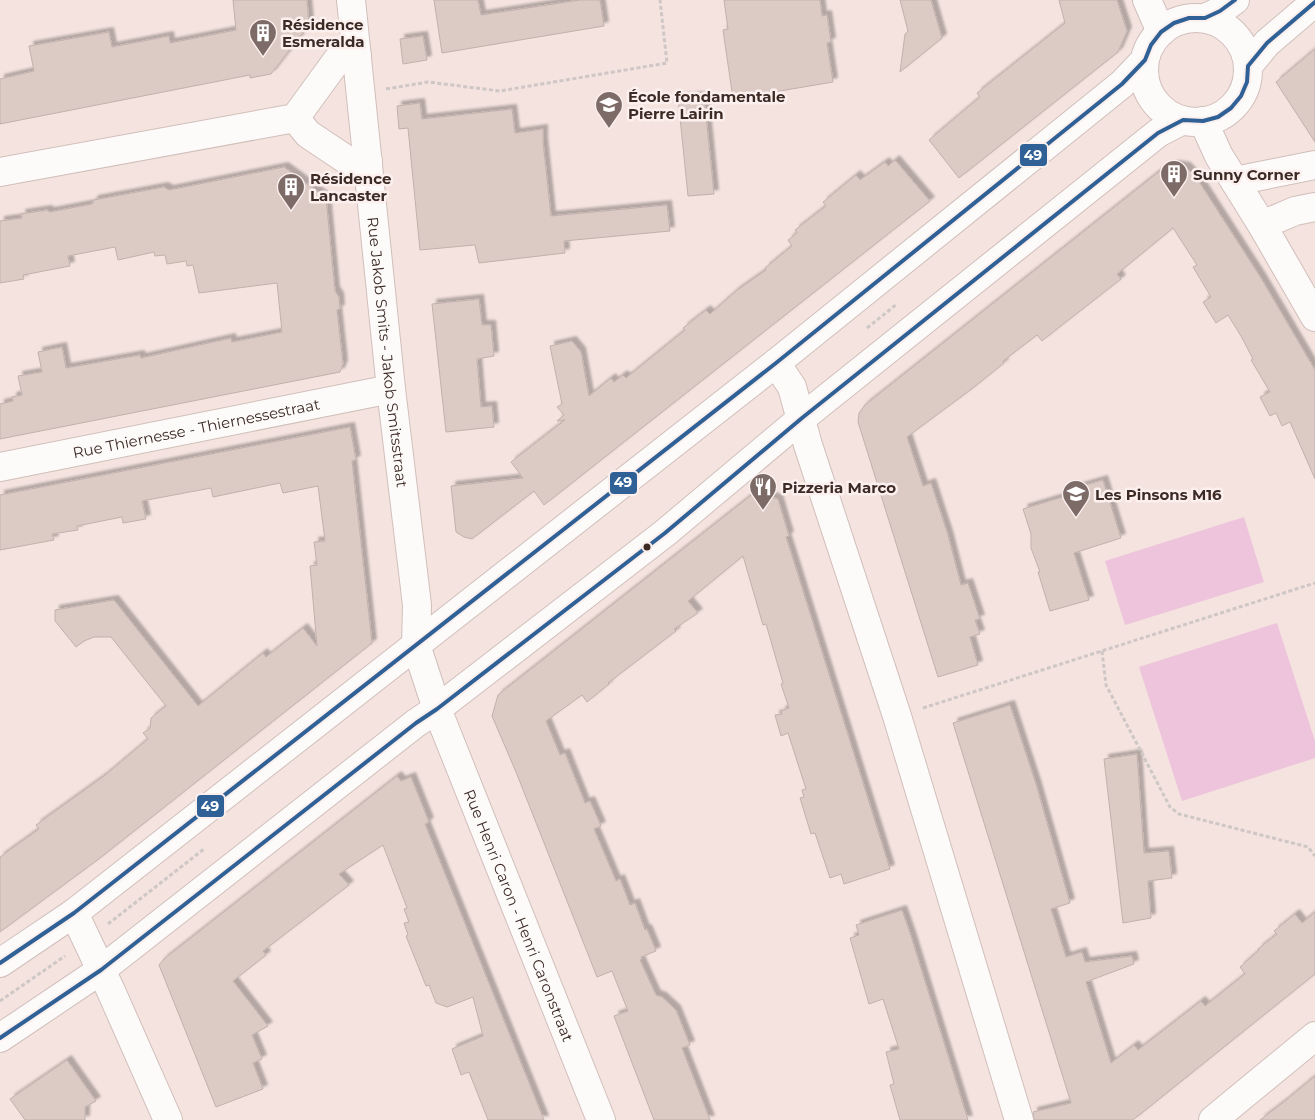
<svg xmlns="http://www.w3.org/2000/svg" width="1315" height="1120" font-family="Montserrat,sans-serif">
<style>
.green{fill:#eec4dc}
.building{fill:#dccac4;stroke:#c1b1ad;filter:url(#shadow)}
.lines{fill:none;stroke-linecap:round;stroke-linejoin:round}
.street-casing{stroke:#d1bfbb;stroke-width:30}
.secondary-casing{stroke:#d1bfbb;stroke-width:30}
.path{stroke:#cec7c5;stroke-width:3;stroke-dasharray:4 2.5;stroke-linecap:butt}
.street{stroke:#fdfbfa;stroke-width:28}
.secondary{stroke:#fdfbfa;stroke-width:28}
.bus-1-casing{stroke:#fbf0ee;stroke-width:8}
.bus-1{stroke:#306196;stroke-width:4}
.bus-dot{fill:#3c2a25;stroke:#fbf0ee;stroke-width:2}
.labels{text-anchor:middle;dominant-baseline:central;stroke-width:5;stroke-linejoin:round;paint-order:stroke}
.poi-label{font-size:15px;font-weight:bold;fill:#3c2a25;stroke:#fbf0ee;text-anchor:start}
.street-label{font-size:15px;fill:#3c2a25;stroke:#fbf0ee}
.line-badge{stroke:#fbf0ee;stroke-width:2}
.badge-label{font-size:14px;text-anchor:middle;font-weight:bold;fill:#fff}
</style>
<defs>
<filter id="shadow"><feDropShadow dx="4.5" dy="-4.5" stdDeviation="1" flood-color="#0004"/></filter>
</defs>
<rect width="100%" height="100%" fill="#f4e3de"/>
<path class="green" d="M1244 517 1264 582 1125 625 1105 561Z
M1277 623 1315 741V758L1182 801 1139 667Z"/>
<path class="building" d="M233 0H307L309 25 271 74 250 78V75L0 124V79L34 71 29 46 109 32 112 47 169 36 170 43 236 30Z
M434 0H478L481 15 580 0H600L604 26 442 53Z
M724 0H820L822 16 827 15 831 42 827 43 833 82 733 99 723 30 728 29Z
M900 0H931L942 38 900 72 905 34 908 31Z
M1059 0H1117L1127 31 1118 52 959 178 929 140 980 97 977 93 1065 23Z
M423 36 427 60 403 64 400 39Z
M1315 49V142L1276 82Z
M704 96 714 194 688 196 678 98Z
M420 103 422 119 512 109 515 133 543 129V142L551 216 667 205 670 231 564 241 565 253 479 263 475 245 420 250 408 128 399 129 397 106Z
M895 160 930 201 544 505 534 491 472 539 464 537 456 532 451 486 523 478 511 462 565 420 557 421 564 415 557 407 562 404 550 346 572 341 581 352 589 396 611 378 614 382 623 375 626 378 685 330 683 328 706 310 710 314 736 291 766 270 765 268 792 246 788 240 797 233 795 230 826 206 823 202 856 175 860 180 885 162 888 166Z
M1174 165 1186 167 1196 177 1261 278 1315 370V479L1290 422 1282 426 1276 413 1270 416 1260 397 1270 392 1251 360 1253 359 1241 336 1228 315 1216 323 1203 302 1211 297 1193 267 1197 265 1173 228 1117 274 1121 279 1057 329 1042 341 1037 335 1003 361 1004 363 973 388 907 437 923 486 931 483 948 535 961 585 968 583 980 619 975 620 980 634 970 637 978 665 938 677 858 422 859 413 865 405 1161 170Z
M284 167 326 198 335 291 339 297 340 309 337 310 343 364 340 372 0 439V404L13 401 12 397 22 395 18 376 42 372 38 352 62 347 66 368 140 355 141 358 231 338 232 342 282 332 277 283 199 293 193 265 187 266 186 261 167 264 165 255 155 256 154 252 118 260 115 247 68 256 70 266 23 275 24 279 0 283V221L22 218 21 214 47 210 50 212 92 204 94 200 164 187 169 190Z
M479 299 482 325H491L494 356 477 359 481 407 492 406 494 427 446 432 432 304Z
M350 427 356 460 352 461 372 643 100 858 0 932V857L39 829 36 825 104 776 148 739 143 733 150 728 151 718 166 706 111 637H94L84 641 76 647 55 621V610L114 600 198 706 263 653 266 657 303 628 317 646 310 566 317 565 314 542 325 541 318 486 283 493 280 483 213 497 211 488 142 501 146 519 123 523 122 517 77 526 78 530 52 534 54 540 0 550V495Z
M1103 480 1121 538 1074 553 1089 600 1050 611 1038 572H1040L1031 548V534L1023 509 1066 496 1065 491Z
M754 493 778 499 789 536 786 537 794 562 890 869 844 884 841 874 830 878 815 833 811 834 800 798 804 797 802 790 806 789 789 736 788 733 781 736 775 715 782 714 781 711 789 708 781 684 783 683 766 624 763 625 743 556 688 601 698 613 674 629 676 631 608 683 609 684 587 702 582 695 546 721 560 755 565 753 585 803 590 801 601 826 594 829 616 881 620 879 630 905 635 903 645 930 647 929 656 951 641 957 642 959 640 960 656 995 662 997 676 1010 690 1045 682 1048 710 1120H654L614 1016 628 1011 612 971 597 977 516 772 492 716 498 695Z
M1010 705 1036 784 1070 903 1051 909 1066 957 1082 952 1085 962 1132 956 1134 964 1086 982 1111 1063 1134 1045 1138 1050 1201 1001 1205 1006 1245 974 1240 967 1259 950 1258 949 1277 934 1274 931 1295 914 1302 923 1315 912V974L1133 1120H1034L1033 1112 1071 1103 953 723Z
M1137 754 1144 853 1169 851 1172 878 1148 881 1151 918 1123 923 1104 759Z
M397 776 401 781 411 777 429 822 425 824 544 1120H488L469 1072 461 1075 452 1049 483 1036 473 997 447 1007 436 1003 429 985 426 986 406 936 408 935 404 923 409 922 404 909 407 908 383 845 339 874 349 885 263 951 266 955 233 981 268 1026 252 1035 262 1059 253 1063 263 1089 216 1107 159 965 164 959Z
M902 910 911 936 968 1120H900L890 1085 894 1084 886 1052 899 1049 883 999 869 1004 850 938 859 935 856 925Z
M67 1060 96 1101 85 1107V1120H25L10 1099Z
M1315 1076V1120H1260L1285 1101Z"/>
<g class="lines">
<defs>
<g id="street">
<path id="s1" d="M351 0 391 389 417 605 416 645 437 709 601 1120"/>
<path d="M1147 0 1161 32"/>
<path d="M295 118 308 134 350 162 368 161"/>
<path d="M1203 121 1219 156 1262 225 1315 317"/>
<path d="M0 172 295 118 338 59 357 56"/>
<path d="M1235 181 1315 165"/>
<path d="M1262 225 1295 211 1315 207"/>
<path d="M776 363 792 387 808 445 897 716 1019 1120"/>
<path id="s2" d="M0 467 391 389"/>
<path d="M74 913 111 991 168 1120"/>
<path d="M1213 1120 1315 1036"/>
</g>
<path id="secondary" d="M1205 18 1220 11 1235 0
M1144 70a52 52 0 1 1 104 0a52 52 0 1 1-104 0Z
M1248 66 1267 43 1315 2
M0 963 74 913 776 363 1122 84 1145 60
M0 1038 101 970 416 723 437 709 665 533 802 418 1158 133 1183 120"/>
</defs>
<use href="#street" class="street-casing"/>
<use href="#secondary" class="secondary-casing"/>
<path class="path" d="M386 89 428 82 500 91 667 63 660 0
M867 328 897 304
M1102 651 1106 685 1170 807 1179 814 1308 847 1315 856
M923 708 1315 583
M108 924 204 849
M0 1001 65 956"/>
<use href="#street" class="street"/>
<use href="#secondary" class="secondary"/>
<defs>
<path id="bus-1" d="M0 963 74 913 776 363 1122 84 1145 60 1151 45 1161 32 1174 23 1189 18H1205L1220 11 1235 0
M0 1038 101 970 416 723 437 709 665 533 802 418 1158 133 1183 120 1203 121 1218 117 1231 108 1241 96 1247 82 1248 66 1267 43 1315 2"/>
</defs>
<use href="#bus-1" class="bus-1-casing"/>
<use href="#bus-1" class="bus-1"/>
</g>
<defs>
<symbol id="building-pin" viewBox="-11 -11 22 30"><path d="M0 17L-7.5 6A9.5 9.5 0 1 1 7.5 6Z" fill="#7c6b66" stroke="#fbf0ee"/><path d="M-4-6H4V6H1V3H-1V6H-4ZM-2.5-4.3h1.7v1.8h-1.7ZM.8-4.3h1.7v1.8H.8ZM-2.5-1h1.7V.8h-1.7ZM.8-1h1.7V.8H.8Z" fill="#fff"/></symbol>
<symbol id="school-pin" viewBox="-11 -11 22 30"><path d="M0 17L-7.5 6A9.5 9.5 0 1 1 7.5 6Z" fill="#7c6b66" stroke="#fbf0ee"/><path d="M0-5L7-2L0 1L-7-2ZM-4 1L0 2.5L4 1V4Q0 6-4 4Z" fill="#fff"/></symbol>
<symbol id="restaurant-pin" viewBox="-11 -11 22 30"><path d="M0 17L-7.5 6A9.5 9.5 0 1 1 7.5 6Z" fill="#7c6b66" stroke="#fbf0ee"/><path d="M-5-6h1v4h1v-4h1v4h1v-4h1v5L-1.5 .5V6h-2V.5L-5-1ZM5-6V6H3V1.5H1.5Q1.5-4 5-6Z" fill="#fff"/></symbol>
</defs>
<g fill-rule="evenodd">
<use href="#building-pin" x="247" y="17" width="32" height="43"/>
<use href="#school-pin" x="593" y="89" width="32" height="43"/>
<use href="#building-pin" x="1158" y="158" width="32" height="43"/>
<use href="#building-pin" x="275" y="171" width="32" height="43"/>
<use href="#restaurant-pin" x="747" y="471" width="32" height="43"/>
<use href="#school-pin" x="1060" y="478" width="32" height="43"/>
</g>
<circle class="bus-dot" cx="647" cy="547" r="4.5"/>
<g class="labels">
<g class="poi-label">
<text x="282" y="24">Résidence<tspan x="282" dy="17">Esmeralda</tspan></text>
<text x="628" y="96">École fondamentale<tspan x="628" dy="17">Pierre Lairin</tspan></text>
<text x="1193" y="174">Sunny Corner</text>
<text x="310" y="178">Résidence<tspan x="310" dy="17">Lancaster</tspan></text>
<text x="782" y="487">Pizzeria Marco</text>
<text x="1095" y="494">Les Pinsons M16</text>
</g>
<g class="street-label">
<text stroke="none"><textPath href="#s1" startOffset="354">Rue Jakob Smits - Jakob Smitsstraat</textPath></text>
<text stroke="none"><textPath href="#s2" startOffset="200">Rue Thiernesse - Thiernessestraat</textPath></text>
<text stroke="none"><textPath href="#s1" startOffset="938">Rue Henri Caron - Henri Caronstraat</textPath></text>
</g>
</g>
<g class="line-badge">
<rect x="1019" y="143" width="29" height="24" rx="5" fill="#306196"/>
<rect x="609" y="471" width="29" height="24" rx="5" fill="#306196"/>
<rect x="196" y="794" width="29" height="24" rx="5" fill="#306196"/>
</g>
<g class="badge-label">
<text x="1033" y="160">49</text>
<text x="623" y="487">49</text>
<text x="210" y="811">49</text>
</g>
</svg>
